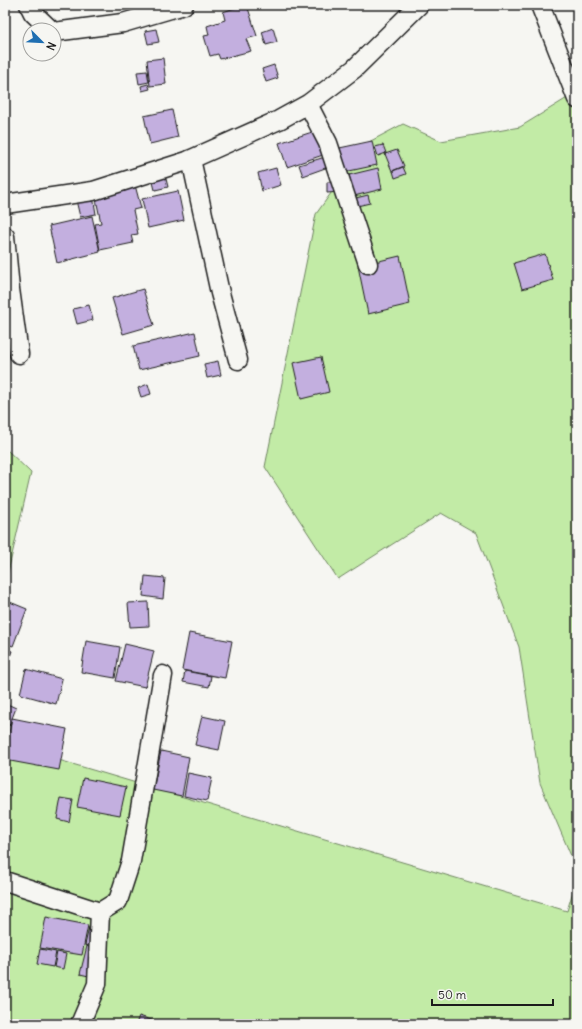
<svg xmlns="http://www.w3.org/2000/svg" width="582" height="1029" font-family="Delius,sans-serif">
<style>
.green{fill:#c2eba6;stroke:#6f8461}
.building{fill:#c3afdf;stroke:#1c1c1c}
.lines{fill:none;stroke-linecap:round;stroke-linejoin:round}
.minor-casing{stroke:#1c1c1c;stroke-width:21}
.minor{stroke:#f6f6f2;stroke-width:18}
</style>
<rect width="100%" height="100%" fill="#f6f6f2"/>
<filter id="ink" filterUnits="userSpaceOnUse"><feTurbulence type="fractalNoise" baseFrequency=".025" numOctaves="2"/><feDisplacementMap in="SourceGraphic" scale="8" xChannelSelector="R" yChannelSelector="G"/><feConvolveMatrix kernelMatrix="1 2 1 2 8 2 1 2 1" color-interpolation-filters="sRGB"/></filter>
<g filter="url(#ink)">
<path class="green" d="M577 92V870L540 783 519 647 476 533 441 513 338 579 265 467 316 214 367 143 403 124 441 141 520 127Z
M5 448 31 473 5 585Z
M5 744 567 911 577 878V1024H5Z"/>
<path class="building" d="M243 5H247L257 36 246 39 251 51 220 59 218 54 210 56 204 36 209 35 207 26 225 20 223 12Z
M273 28 277 42 266 45 262 32Z
M156 29 159 42 148 44 145 31Z
M163 58 166 84 150 86 147 60Z
M274 65 278 78 266 82 262 69Z
M147 71 149 82 139 84 137 72Z
M148 84 150 89 142 91 141 86Z
M172 110 178 137 150 144 144 116Z
M315 131 323 155 287 167 279 143Z
M372 141 377 165 340 173 335 149Z
M383 145 386 153 378 156 375 147Z
M397 150 404 166 392 171 385 154Z
M325 157 328 167 303 176 299 165Z
M403 167 406 174 395 178 393 171Z
M276 168 281 185 262 191 258 173Z
M378 168 382 189 354 196 349 175Z
M164 171 168 187 155 190 151 174Z
M327 182H338L339 192 327 193Z
M135 185 141 208 133 210 138 234 131 235 133 243 100 250 95 224 101 223 95 194Z
M178 191 184 220 148 228 142 199Z
M368 195 370 203 357 206 356 198Z
M93 196 96 214 80 217 76 200Z
M92 216 100 252 57 263 49 226Z
M545 254 553 280 522 289 514 263Z
M400 256 410 304 368 314 358 266Z
M143 289 154 325 123 334 112 298Z
M89 305 93 320 77 324 73 309Z
M195 332 200 356 139 370 133 346Z
M321 357 329 392 301 399 293 363Z
M218 361 221 375 207 378 204 364Z
M148 384 151 394 141 397 138 388Z
M145 576 165 578 163 599 143 596Z
M5 600 27 609 13 646 5 643Z
M148 602 149 626 130 627 128 603Z
M189 633 232 641 225 678 182 670Z
M86 641 120 647 115 678 81 672Z
M125 644 154 651 145 687 116 681Z
M5 649 12 651 5 669Z
M26 669 62 679 56 704 20 694Z
M185 671 211 676 209 687 183 682Z
M5 703 16 708 9 726 5 725Z
M202 716 225 721 219 750 195 745Z
M12 718 67 729 59 770 5 760V753Z
M161 751 189 757 182 796 153 790Z
M188 773 212 778 207 801 184 796Z
M83 778 126 787 120 815 77 807Z
M61 798 73 800 69 822 57 819Z
M46 917 88 925 82 955 40 948Z
M89 927 99 929 95 948 85 945Z
M87 946 100 949 93 977 80 974Z
M40 949 56 952 53 967 37 964Z
M57 952 66 954 63 969 54 967Z
M139 1016 164 1024H136Z"/>
<g class="lines">
<defs>
<path id="minor" d="M29 5 33 13 51 30
M540 5 577 99
M54 32 123 23 184 5
M308 104 328 143 368 264
M191 159 220 293 238 360
M5 204 93 191 187 161 279 120 308 104 354 69 419 5
M5 236 10 289 19 354
M5 881 100 912 118 901 131 861 163 675
M80 1024 97 984 100 912"/>
</defs>
<use href="#minor" class="minor-casing"/>
<use href="#minor" class="minor"/>
</g>
</g>
<rect width="582" height="1029" fill="none" stroke="#f6f6f2" stroke-width="20"/>
<rect x="10" y="10" width="562" height="1009" fill="none" stroke="#1c1c1c" stroke-width="1.5" filter="url(#ink)"/>
<g transform="translate(42 42) rotate(114)"><circle r="19" fill="#f6f6f2" stroke="#9f9f9c"/>
<path d="M0-3L7 15L0 10L-7 15Z" fill="#1f6fb2"/>
<text y="-6" font-size="11" font-weight="bold" text-anchor="middle" fill="#1c1c1c">N</text>
</g>
<path d="M432 999v6h121v-6" fill="none" stroke="#1c1c1c" stroke-width="2"/>
<text x="438" y="999" font-size="12" fill="#1c1c1c" stroke="#f6f6f2" stroke-width="3" paint-order="stroke">50 m</text>
</svg>
